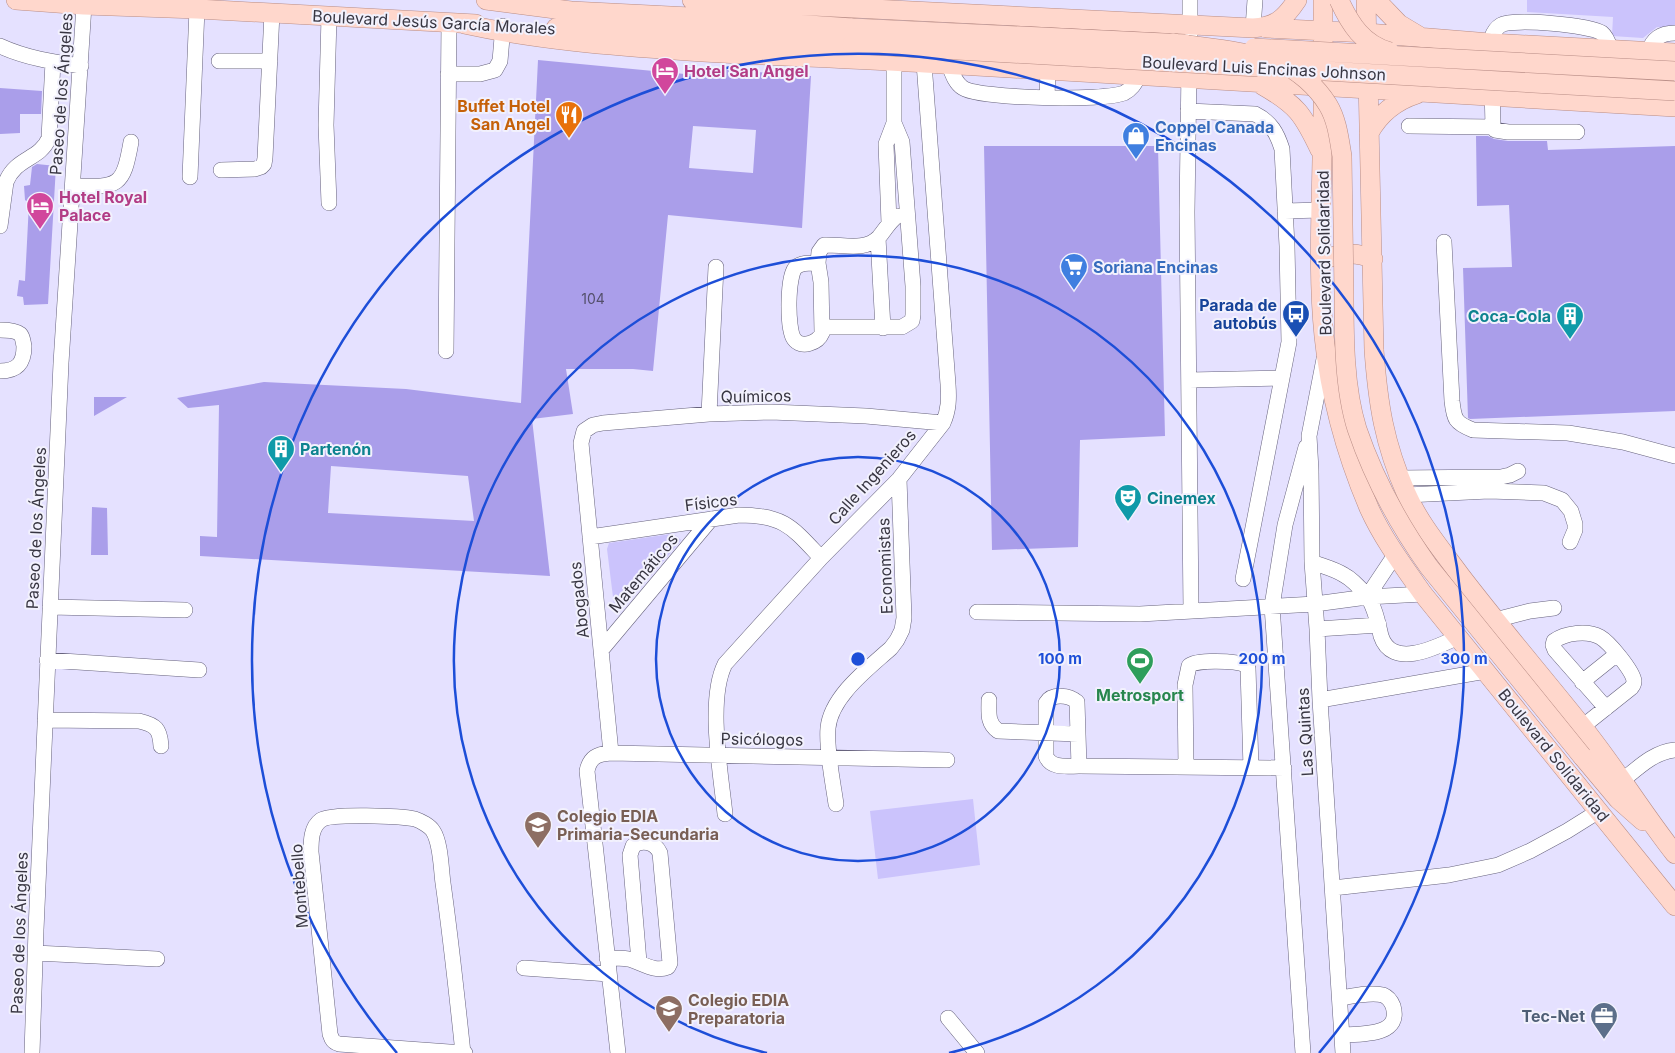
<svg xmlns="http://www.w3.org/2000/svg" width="1675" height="1053" font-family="Inter,sans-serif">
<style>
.green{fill:#cbc3fc}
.building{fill:#aa9eea;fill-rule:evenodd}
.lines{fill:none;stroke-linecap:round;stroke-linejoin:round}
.minor-casing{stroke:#67637d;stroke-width:16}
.major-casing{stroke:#b98d86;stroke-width:20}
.minor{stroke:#fff;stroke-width:15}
.major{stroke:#ffd7cc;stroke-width:19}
.major-bridge-casing{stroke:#b98d86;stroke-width:20;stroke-linecap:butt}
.major-bridge{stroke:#ffd7cc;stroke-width:19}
.ring{fill:none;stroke:#1d4ed8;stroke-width:2.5}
.labels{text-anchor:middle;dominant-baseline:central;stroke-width:4;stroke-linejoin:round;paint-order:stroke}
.number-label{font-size:14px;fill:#54506c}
.street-label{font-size:16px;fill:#383642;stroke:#f2f1fd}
.hotel-label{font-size:16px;font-weight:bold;fill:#b23c85;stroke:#f2f1fd;text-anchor:start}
.food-label{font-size:16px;font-weight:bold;fill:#c56008;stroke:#f2f1fd;text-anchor:end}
.shop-label{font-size:16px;font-weight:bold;fill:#366cbe;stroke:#f2f1fd;text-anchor:start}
.transit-label{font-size:16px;font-weight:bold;fill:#164399;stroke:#f2f1fd;text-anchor:end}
.culture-label{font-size:16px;font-weight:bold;fill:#0d838f;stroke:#f2f1fd;text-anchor:start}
.leisure-label{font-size:16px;font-weight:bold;fill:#27864d;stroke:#f2f1fd}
.education-label{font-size:16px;font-weight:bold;fill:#785e54;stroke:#f2f1fd;text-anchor:start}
.service-label{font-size:16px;font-weight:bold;fill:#4e5e75;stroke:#f2f1fd;text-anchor:end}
.centre{fill:#1d4ed8;stroke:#f2f1fd;stroke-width:2.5}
.ring-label{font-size:15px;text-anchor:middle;font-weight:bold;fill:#1d4ed8;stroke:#f2f1fd;stroke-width:4;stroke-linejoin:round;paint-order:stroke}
</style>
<rect width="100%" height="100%" fill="#e5e1ff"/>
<path class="green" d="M1527 0H1675V28L1657 27 1643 38 1612 36 1613 17 1527 12Z
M671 534 677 536 681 540 679 543 624 607 618 608 614 605 607 549 609 543Z
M973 799 980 865 878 879 870 811Z"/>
<path class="building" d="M538 60 685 74 686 67 811 76 802 228 668 215 653 371 633 369H566L573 414 532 419 550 576 200 556V536L217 537 219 405 188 408 177 398 264 382 406 389 521 403ZM693 126 756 130 753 173 689 168ZM331 466 468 476 474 521 328 513Z
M0 88 42 91 41 114H20V133L0 134Z
M1476 136H1488L1494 139 1508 141H1547L1548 150 1675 146V411L1470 419 1468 418 1463 268 1512 267 1509 205 1477 206Z
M984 146H1158L1165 436 1080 440 1078 547 992 550Z
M37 164 56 166 48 304 24 305 23 297 17 296 19 280 25 281 29 203 25 200 24 186 30 185 32 167Z
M94 397H127L94 416Z
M92 507 107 508 108 555H91Z"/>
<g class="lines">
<defs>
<path id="minor" d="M1190 0V35
M329 17 326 125 329 203
M1253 28 1255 0
M0 46C26 58 53 62 81 66
M1648 52C1653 39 1660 33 1675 33
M1490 53C1490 43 1491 31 1501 25 1513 18 1590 25 1602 33 1607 37 1609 44 1611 50
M219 61H270
M949 65C952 73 955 83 963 88 980 99 1105 101 1124 93 1132 89 1135 83 1139 76
M1189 68 1187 212 1191 611
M448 74H480L495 70 500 61 503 26
M1492 86 1493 127 1495 130 1508 132H1577
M1047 97 1048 70
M1188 111 1255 114C1271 122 1277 133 1282 149L1287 246 1289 342 1243 579
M1409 126 1493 127
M221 170 255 169 261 167 264 164 265 158 272 13
M190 177 197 9
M73 186C118 187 123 188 131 142
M1285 211 1321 210
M889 223 886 144 894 123V62
M0 226 6 182C16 157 40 160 49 138L53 62
M878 238 883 328
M1444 242 1452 401C1454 419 1455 423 1473 430L1568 433 1623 442 1675 456
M818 263 821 282 822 333C818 343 801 349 794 339 787 329 787 275 796 267 802 262 811 263 818 263Z
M818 263 819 252 824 245C842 244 865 252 879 237 885 230 889 222 897 216
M822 327H902L912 321 913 315V286L902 142 894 123
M0 330C6 330 15 330 20 334 23 337 23 342 24 346 24 363 18 371 0 371
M446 351 449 23
M1324 359 1309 436 1311 470 1312 562 1317 629 1320 700 1343 1053
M1189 380 1282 378
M709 414 716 267
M1400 478 1501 477 1510 475 1518 471
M1407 495 1489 491 1544 493 1562 500 1571 511 1575 524V530L1570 542
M590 537 739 515C784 515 792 527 821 558
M1312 562C1322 566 1335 569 1344 575 1352 579 1361 589 1367 596 1375 607 1378 623 1381 636 1392 670 1437 647 1458 637
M1367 597 1395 555
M50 607 185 610
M977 612 1140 614 1315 604 1367 597 1423 594
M1495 620 1530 611 1554 608
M1317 629 1379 625
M602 649 711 519
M47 660 199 670
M1582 682 1617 654
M989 700C989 713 987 723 998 731L1078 734
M1320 700 1486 671
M45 720 139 721C156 725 160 729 161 746
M1582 727 1631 688C1633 685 1634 685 1634 681 1633 671 1609 642 1600 637 1587 630 1565 633 1554 641L1553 645 1555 650 1606 708
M611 753 581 443 584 431 593 425 603 423 709 414 771 412 866 416 943 423
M1079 766 1077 702C1069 695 1052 693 1046 703V756C1051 769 1067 766 1079 766L1284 768
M1186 767 1185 685 1189 666C1197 659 1236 661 1246 665L1248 668 1251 768
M1623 780C1639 767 1654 752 1675 750
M836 804C833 782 826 750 828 728 831 696 869 668 891 648L897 640 902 630 904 618 899 479
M725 814C721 774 707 700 725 664L821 558 899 479 943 423C949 410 949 398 948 384L924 63
M1333 888 1449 875 1498 865 1530 851 1567 831 1599 811
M35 953 157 959
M607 958C614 958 622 958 628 959 642 962 653 973 668 967L670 963 660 853C655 842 642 839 633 846L630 855 639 962
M524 968 609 974
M1340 998C1353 996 1370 992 1383 995 1388 997 1391 1001 1393 1006 1402 1036 1362 1034 1342 1035
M948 1018 977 1053
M32 1053 36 930 61 363 84 5
M463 1053C457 996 451 940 443 883 441 869 441 843 433 831 430 826 421 821 415 819 401 816 331 813 321 820 311 827 311 841 311 852L330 1034C332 1040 333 1042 339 1044L463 1053H465
M618 1053 587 771C590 757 597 754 611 753L947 760
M1303 1053 1272 606 1285 525 1306 447"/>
<path id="major" d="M16 0 84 5 197 9 476 24
M486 0 571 11 710 18 852 28
M692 0 1253 28C1276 27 1285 18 1297 0
M1323 0C1323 53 1324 106 1322 159 1321 218 1318 278 1324 336 1330 395 1346 454 1369 508 1383 539 1404 567 1423 594L1675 906
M1366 0 1367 52
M1376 0 1399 24 1419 36
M464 24C537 40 612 46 688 51 767 56 846 58 925 63 1175 78 1425 93 1675 107
M556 28 852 44
M1266 28 1367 33 1490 43 1675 53
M1368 79 1374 350C1378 404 1384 443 1406 493 1419 523 1441 549 1460 575 1499 626 1541 675 1581 725 1615 767 1642 812 1675 854
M1262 85C1297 105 1303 114 1320 150
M1369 133C1380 113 1395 101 1417 94
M1328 258C1344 253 1357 252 1373 259
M1582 756 1618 799 1643 821"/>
</defs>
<use href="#minor" class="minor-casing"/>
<use href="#major" class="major-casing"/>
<use href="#minor" class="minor"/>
<use href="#major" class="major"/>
<defs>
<path id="major-bridge" d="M1339 0C1350 24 1363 45 1390 52
M852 28 1185 44
M1173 43C1207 48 1246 51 1279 62 1298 70 1317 87 1328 105 1337 120 1339 138 1342 156 1343 202 1343 247 1344 293 1344 336 1344 388 1357 429 1374 479 1399 525 1429 567L1582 756
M852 44 1258 67
M1254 48 1675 71
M1290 69 1675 91"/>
</defs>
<use href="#major-bridge" class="major-bridge-casing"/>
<use href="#major-bridge" class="major-bridge"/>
</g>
<g class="ring">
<circle cx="858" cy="659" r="202"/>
<path d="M767 1053A404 404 0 1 1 949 1053"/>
<path d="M397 1053A606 606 0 1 1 1319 1053"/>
</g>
<defs>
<symbol id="hotel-pin" viewBox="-11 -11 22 30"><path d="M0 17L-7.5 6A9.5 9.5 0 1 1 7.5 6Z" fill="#d1479c" stroke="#f2f1fd"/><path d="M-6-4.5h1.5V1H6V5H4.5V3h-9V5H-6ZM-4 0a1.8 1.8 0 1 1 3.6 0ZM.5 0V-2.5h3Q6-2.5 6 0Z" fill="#fff"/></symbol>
<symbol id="restaurant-pin" viewBox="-11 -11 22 30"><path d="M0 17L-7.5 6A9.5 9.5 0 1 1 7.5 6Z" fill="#e8710a" stroke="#f2f1fd"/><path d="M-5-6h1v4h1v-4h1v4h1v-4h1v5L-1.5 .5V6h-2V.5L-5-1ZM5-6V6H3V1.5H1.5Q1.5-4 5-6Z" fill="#fff"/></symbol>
<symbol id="shop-pin" viewBox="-11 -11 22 30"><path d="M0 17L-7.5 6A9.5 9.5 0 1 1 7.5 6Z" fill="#3f7fe0" stroke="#f2f1fd"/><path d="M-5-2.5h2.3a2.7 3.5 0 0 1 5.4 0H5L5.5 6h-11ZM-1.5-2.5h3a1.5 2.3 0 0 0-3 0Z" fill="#fff"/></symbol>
<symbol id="supermarket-pin" viewBox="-11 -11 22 30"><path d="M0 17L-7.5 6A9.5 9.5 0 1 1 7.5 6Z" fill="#3f7fe0" stroke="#f2f1fd"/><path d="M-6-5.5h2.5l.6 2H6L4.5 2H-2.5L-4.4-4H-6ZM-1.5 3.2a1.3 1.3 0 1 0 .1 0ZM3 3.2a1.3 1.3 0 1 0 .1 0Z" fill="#fff"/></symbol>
<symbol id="bus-pin" viewBox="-11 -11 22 30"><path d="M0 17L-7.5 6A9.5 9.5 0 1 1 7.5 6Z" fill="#1a4fb4" stroke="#f2f1fd"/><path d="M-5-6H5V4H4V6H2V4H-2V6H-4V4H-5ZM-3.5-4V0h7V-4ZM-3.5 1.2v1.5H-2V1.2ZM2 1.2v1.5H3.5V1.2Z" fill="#fff"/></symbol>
<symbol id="building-pin" viewBox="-11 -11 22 30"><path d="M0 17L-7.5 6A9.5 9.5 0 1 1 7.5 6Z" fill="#0f9aa8" stroke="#f2f1fd"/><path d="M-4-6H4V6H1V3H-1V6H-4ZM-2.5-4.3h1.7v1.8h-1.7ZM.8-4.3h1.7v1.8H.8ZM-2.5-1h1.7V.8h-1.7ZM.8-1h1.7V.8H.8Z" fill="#fff"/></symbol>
<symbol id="theatre-pin" viewBox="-11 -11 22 30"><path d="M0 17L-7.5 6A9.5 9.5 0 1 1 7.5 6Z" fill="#0f9aa8" stroke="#f2f1fd"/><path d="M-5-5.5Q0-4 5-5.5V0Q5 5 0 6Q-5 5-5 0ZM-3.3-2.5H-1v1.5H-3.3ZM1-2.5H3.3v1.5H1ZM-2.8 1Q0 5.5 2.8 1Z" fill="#fff"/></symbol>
<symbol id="stadium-pin" viewBox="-11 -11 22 30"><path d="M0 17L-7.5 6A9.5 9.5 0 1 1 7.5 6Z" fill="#2e9e5b" stroke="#f2f1fd"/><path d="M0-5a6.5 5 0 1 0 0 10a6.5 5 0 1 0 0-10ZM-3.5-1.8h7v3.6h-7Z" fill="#fff"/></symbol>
<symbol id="school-pin" viewBox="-11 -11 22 30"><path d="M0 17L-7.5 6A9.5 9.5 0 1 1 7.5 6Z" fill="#8d6e63" stroke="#f2f1fd"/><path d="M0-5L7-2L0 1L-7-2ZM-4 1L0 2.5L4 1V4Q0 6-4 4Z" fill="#fff"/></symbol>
<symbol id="office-pin" viewBox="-11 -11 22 30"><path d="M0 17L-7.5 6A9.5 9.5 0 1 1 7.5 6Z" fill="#5c6f8a" stroke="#f2f1fd"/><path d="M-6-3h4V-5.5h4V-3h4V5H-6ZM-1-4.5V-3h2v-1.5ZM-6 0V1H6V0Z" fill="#fff"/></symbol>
</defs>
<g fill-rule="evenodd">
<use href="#hotel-pin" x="649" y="55" width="32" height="43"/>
<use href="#restaurant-pin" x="553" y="99" width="32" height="43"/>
<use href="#shop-pin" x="1120" y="120" width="32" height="43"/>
<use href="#hotel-pin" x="24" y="190" width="32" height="43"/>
<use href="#supermarket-pin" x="1058" y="251" width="32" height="43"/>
<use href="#bus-pin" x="1280" y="298" width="32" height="43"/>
<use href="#building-pin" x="1554" y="300" width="32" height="43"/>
<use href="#building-pin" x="265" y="433" width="32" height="43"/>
<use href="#theatre-pin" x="1112" y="482" width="32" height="43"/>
<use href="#stadium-pin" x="1124" y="645" width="32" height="43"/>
<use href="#school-pin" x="522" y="809" width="32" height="43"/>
<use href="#school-pin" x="653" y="993" width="32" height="43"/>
<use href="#office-pin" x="1588" y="1000" width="32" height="43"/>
</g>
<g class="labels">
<g class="number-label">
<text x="593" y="298">104</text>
</g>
<g class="street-label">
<text transform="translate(434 22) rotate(3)">Boulevard Jesús García Morales</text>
<text transform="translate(1264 68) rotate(3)">Boulevard Luis Encinas Johnson</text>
<text transform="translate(61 94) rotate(-86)">Paseo de los Ángeles</text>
<text transform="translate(1324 253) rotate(-91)">Boulevard Solidaridad</text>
<text transform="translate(756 396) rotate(-1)">Químicos</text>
<text transform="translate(872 477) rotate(-48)">Calle Ingenieros</text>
<text transform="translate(711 502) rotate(-7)">Físicos</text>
<text transform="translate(36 528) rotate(-87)">Paseo de los Ángeles</text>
<text transform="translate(885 566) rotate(-92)">Economistas</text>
<text transform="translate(643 573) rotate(-50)">Matemáticos</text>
<text transform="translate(579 600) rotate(-96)">Abogados</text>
<text transform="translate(1305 732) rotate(-93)">Las Quintas</text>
<text transform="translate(762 739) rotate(1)">Psicólogos</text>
<text transform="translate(1554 755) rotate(51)">Boulevard Solidaridad</text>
<text transform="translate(299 886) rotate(-94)">Montebello</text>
<text transform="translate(19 933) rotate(-88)">Paseo de los Ángeles</text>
</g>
<g class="hotel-label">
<text x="684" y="71">Hotel San Angel</text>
<text x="59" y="197">Hotel Royal<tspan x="59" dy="18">Palace</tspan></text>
</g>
<g class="food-label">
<text x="550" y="106">Buffet Hotel<tspan x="550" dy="18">San Angel</tspan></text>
</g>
<g class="shop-label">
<text x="1155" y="127">Coppel Canada<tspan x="1155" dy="18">Encinas</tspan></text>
<text x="1093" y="267">Soriana Encinas</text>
</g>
<g class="transit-label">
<text x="1277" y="305">Parada de<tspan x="1277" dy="18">autobús</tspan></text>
</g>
<g class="culture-label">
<text x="1551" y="316" text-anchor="end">Coca-Cola</text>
<text x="300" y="449">Partenón</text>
<text x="1147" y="498">Cinemex</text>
</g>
<g class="leisure-label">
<text x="1140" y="695">Metrosport</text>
</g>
<g class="education-label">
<text x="557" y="816">Colegio EDIA<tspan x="557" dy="18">Primaria-Secundaria</tspan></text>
<text x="688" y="1000">Colegio EDIA<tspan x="688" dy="18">Preparatoria</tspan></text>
</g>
<g class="service-label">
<text x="1585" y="1016">Tec-Net</text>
</g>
</g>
<circle cx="858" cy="659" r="8" class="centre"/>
<g class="ring-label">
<text x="1060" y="664">100 m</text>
<text x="1262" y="664">200 m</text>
<text x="1464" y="664">300 m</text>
</g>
</svg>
